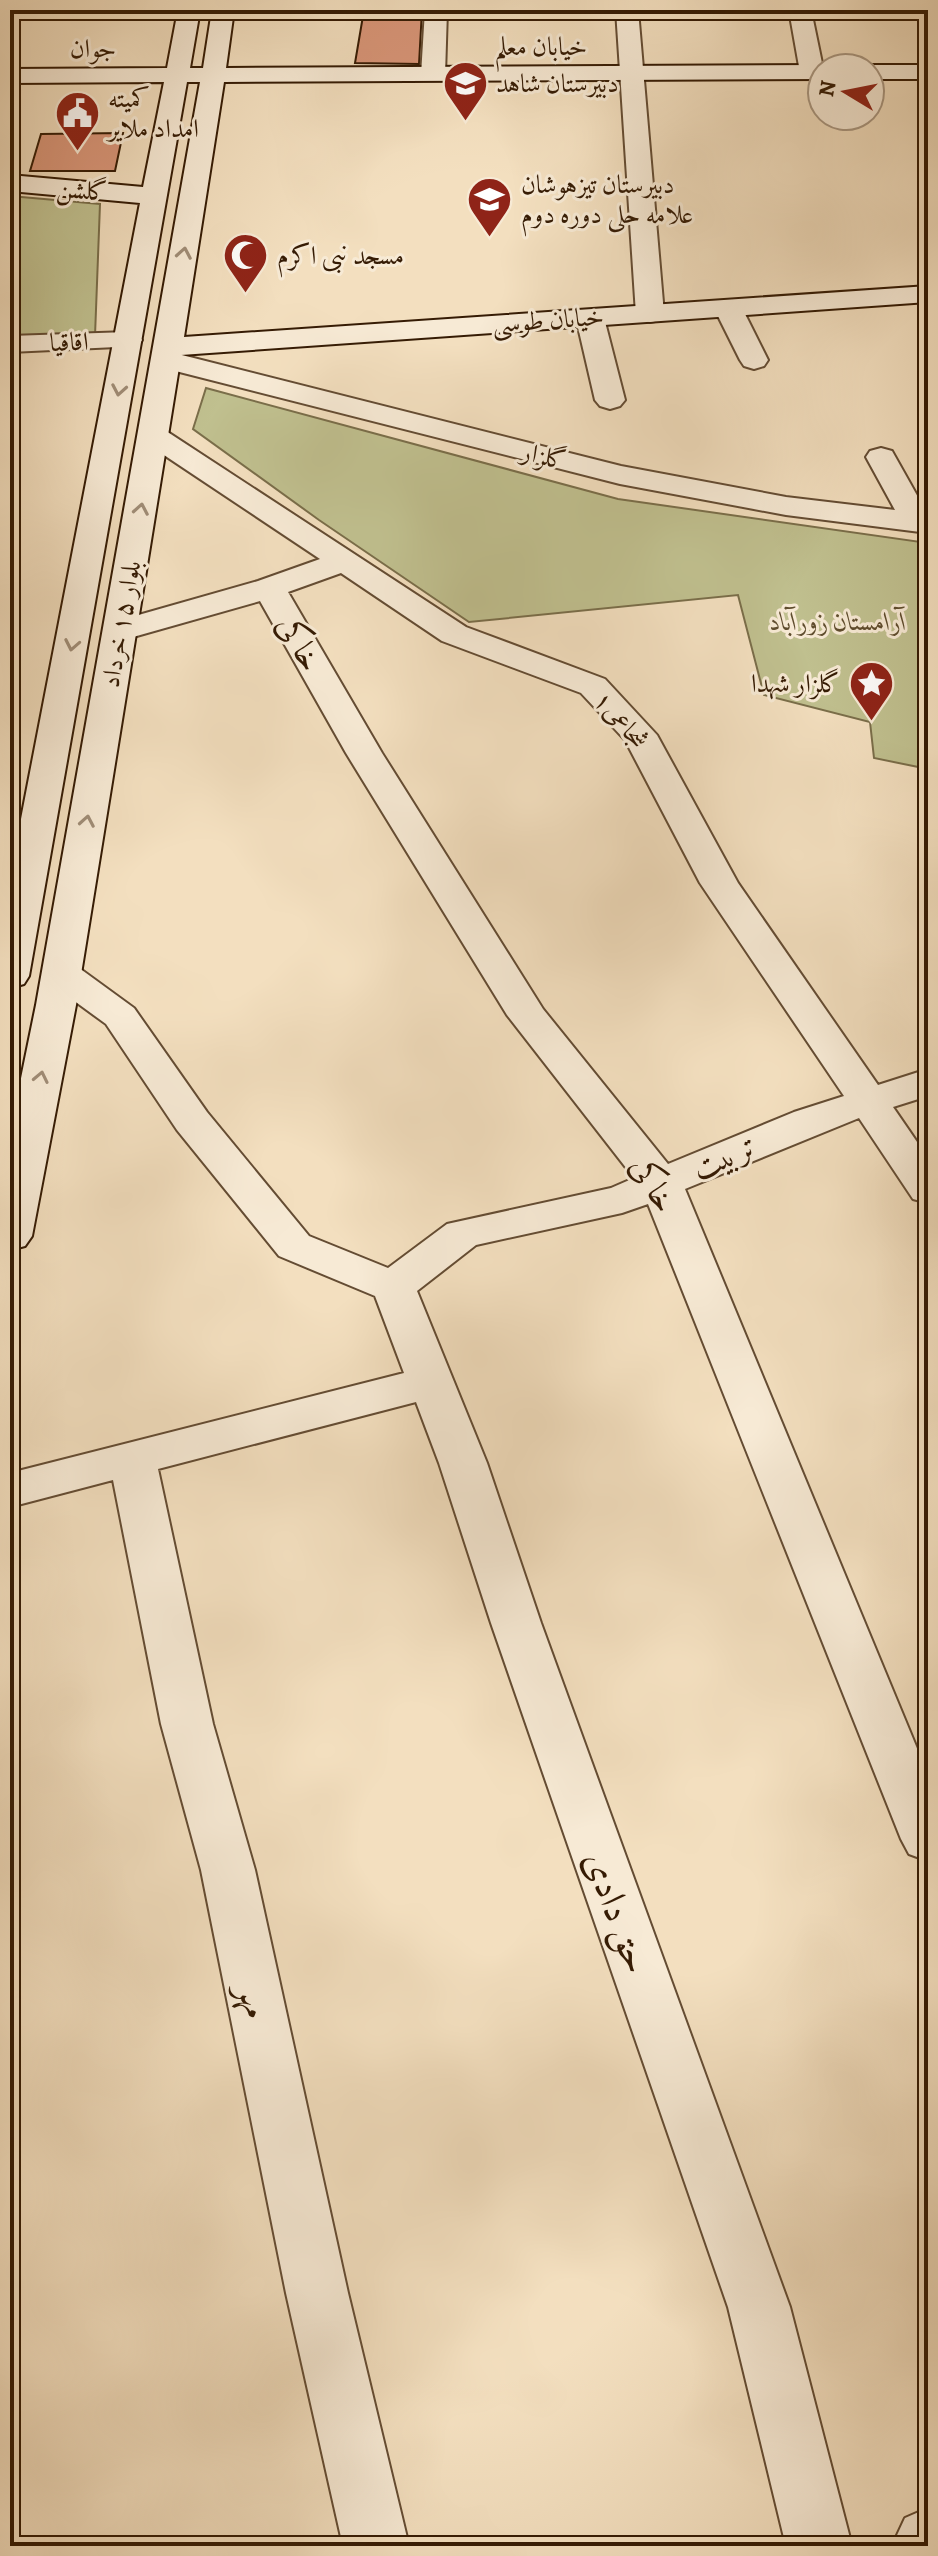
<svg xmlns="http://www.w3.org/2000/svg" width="938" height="2556" font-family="Alegreya,Amiri,serif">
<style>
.green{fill:#c0c08f;stroke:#7a6e4a;stroke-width:2}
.building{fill:#d99679;stroke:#351b04;stroke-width:2}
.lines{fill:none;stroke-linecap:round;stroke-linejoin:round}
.street-casing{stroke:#644c33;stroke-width:4}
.secondary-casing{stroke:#351b04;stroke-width:4}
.street{fill:#f7ead5;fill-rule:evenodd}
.secondary{fill:#f7ead5;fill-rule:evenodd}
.oneway{stroke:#a08d77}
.labels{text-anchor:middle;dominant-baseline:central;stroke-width:6;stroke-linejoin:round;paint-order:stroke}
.far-street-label{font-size:26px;fill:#351b04;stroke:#f7ead5}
.far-poi-label{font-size:26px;fill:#351b04;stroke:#f7ead5;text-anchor:start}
.far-park-label{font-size:26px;font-style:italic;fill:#5f4d2e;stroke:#f7ead5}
.street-label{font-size:32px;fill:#351b04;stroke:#f7ead5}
.near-street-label{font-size:38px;fill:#351b04;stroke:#f7ead5}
</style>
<rect width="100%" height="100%" fill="#f3dfbf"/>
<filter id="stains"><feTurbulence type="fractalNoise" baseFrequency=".0025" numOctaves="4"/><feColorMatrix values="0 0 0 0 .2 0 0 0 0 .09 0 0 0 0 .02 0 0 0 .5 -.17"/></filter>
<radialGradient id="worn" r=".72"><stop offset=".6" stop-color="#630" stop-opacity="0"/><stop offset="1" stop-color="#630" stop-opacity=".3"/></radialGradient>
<path class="green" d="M10 196 100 204 95 336 10 339Z
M206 388 618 499 928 543V769L874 758 870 722 764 695 738 595 469 622 319 520 193 429Z"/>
<path class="building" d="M364 10H422L419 64 355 63Z
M123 133 115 171H30L41 134Z"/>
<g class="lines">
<defs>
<path id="street" d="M425 10H447L445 75 441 80H425L421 75Z
M616 10H638L664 314 660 320 650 322 640 320 636 314Z
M789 10H811L823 68 820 77H804L800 72Z
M728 300 738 302 742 308 768 360 764 366 754 369 744 366 740 360 714 308 718 302Z
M590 310 600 312 604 318 625 400 620 406 610 409 600 406 595 400 576 318 580 312Z
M128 332 138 334 142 340 138 346 10 352V336Z
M166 351 621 466 786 497 895 510 866 457 870 451 881 448 892 451 928 515V533L786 515 620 484 156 366 152 360 156 354Z
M153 426 163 429 466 627 605 679 657 735 738 883 878 1085 928 1069V1096L893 1107 928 1158V1203L913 1199 859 1118 685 1189 928 1775V1861L909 1854 901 1839 648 1204 622 1213 476 1245 417 1291 487 1463 541 1623 790 2307 852 2546H786L728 2307 491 1623 439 1463 416 1402 158 1469 213 1724 255 1870 348 2293 409 2546H343L286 2293 201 1870 161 1724 113 1480 10 1507V1473L404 1373 375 1296 279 1256 177 1130 106 1024 47 981 42 973 47 965 61 961 75 965 134 1008 207 1112 309 1236 388 1268 447 1224 611 1188 634 1178 507 1015 346 753 260 601 119 641 107 638 103 631 107 624 258 581 320 559 143 441 138 435 143 429ZM341 573 442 641 581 693 625 740 700 883 844 1096 794 1112 668 1164 543 1009 382 753 288 592Z
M928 2508V2546H892L905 2518Z"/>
<path id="secondary" d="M178 10H200L190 68H203L212 10H234L226 68 822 65 831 68H822V79L224 82 184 337 928 286V302L181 355 76 1005 32 1236 25 1246 10 1250V1132L36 1005 200 82H187L29 976 24 984 10 988V876L140 203 10 191V175L143 187 164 82 10 83V69L167 68Z
M870 65H928V79H870V68H861Z"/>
</defs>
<use href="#street" class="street-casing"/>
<use href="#secondary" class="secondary-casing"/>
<use href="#street" class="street"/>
<use href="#secondary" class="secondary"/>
</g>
<defs><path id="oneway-chevron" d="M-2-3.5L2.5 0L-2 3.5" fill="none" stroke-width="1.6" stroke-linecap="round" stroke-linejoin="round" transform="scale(2)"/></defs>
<g class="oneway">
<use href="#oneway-chevron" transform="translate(184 253) rotate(-80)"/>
<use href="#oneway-chevron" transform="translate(119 390) rotate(100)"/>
<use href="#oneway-chevron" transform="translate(141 509) rotate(-80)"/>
<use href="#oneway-chevron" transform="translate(72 645) rotate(101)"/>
<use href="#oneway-chevron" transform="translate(87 821) rotate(-80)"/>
<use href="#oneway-chevron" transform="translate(41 1077) rotate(-78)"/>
</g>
<defs>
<symbol id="school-pin" viewBox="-11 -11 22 30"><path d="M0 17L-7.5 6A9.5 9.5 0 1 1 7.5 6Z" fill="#8f2418" stroke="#f7ead5"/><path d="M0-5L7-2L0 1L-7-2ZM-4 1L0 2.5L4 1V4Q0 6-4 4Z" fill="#fff"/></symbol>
<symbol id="civic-pin" viewBox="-11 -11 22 30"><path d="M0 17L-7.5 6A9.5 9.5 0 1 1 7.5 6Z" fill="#8f2418" stroke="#f7ead5"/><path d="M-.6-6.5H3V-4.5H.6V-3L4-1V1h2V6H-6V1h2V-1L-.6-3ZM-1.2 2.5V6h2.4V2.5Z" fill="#fff"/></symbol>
<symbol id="mosque-pin" viewBox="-11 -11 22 30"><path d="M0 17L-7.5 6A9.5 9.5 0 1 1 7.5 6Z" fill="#8f2418" stroke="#f7ead5"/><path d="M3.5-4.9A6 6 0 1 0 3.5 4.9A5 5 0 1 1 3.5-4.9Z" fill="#fff"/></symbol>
<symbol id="sight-pin" viewBox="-11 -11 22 30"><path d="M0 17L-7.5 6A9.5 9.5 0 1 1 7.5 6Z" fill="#8f2418" stroke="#f7ead5"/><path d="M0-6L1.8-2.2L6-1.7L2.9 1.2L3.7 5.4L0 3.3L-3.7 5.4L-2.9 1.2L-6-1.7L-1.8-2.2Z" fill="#fff"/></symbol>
</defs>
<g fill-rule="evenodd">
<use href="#school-pin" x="440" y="58" width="51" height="69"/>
<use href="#civic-pin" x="52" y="88" width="51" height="69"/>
<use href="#school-pin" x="464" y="174" width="51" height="69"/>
<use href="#mosque-pin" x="220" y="230" width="51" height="69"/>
<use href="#sight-pin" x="846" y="658" width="51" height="69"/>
</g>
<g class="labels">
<g class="far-street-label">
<text x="541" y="46">خیابان معلم</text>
<text x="93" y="48">جوان</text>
<text transform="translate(82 190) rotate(5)">گلشن</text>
<text transform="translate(548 320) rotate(-4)">خیابان طوسی</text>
<text transform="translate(69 342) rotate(-2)">اقاقیا</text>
<text transform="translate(544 456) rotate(14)">گلزار</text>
<text transform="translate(121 624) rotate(-80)">بلوار ۱۵ خرداد</text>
<text transform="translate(621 720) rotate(49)">شجاعی۱</text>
</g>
<g class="far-poi-label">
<text x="496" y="83">دبیرستان شاهد</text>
<text x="108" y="98">کمیته<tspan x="108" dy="30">امداد ملایر</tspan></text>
<text x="521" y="184">دبیرستان تیزهوشان<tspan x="521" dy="30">علامه حلی دوره دوم</tspan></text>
<text x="277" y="255">مسجد نبی اکرم</text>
<text x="840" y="683" text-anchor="end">گلزار شهدا</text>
</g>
<g class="far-park-label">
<text x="838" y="621">آرامستان زورآباد</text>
</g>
<g class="street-label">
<text transform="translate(300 643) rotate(60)">خاکی</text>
<text transform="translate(724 1157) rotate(-23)">تربیت</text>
<text transform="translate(654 1184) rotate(59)">خاکی</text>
</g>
<g class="near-street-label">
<text transform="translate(618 1912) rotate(70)">حق دادی</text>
<text transform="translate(255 2001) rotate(78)">مهر</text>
</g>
</g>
<rect width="938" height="2556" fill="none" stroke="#f3dfbf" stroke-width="40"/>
<rect x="12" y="12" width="914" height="2532" fill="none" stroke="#351b04" stroke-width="4"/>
<rect x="20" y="20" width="898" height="2516" fill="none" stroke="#351b04" stroke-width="2"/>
<g transform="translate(846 92) rotate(280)"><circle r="38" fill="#f7ead5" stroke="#a99781" stroke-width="2"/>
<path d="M0-6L14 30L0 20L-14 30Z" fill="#8f2418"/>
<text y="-12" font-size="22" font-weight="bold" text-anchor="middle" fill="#351b04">N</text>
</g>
<rect width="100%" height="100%" filter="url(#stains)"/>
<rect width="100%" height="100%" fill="url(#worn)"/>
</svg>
